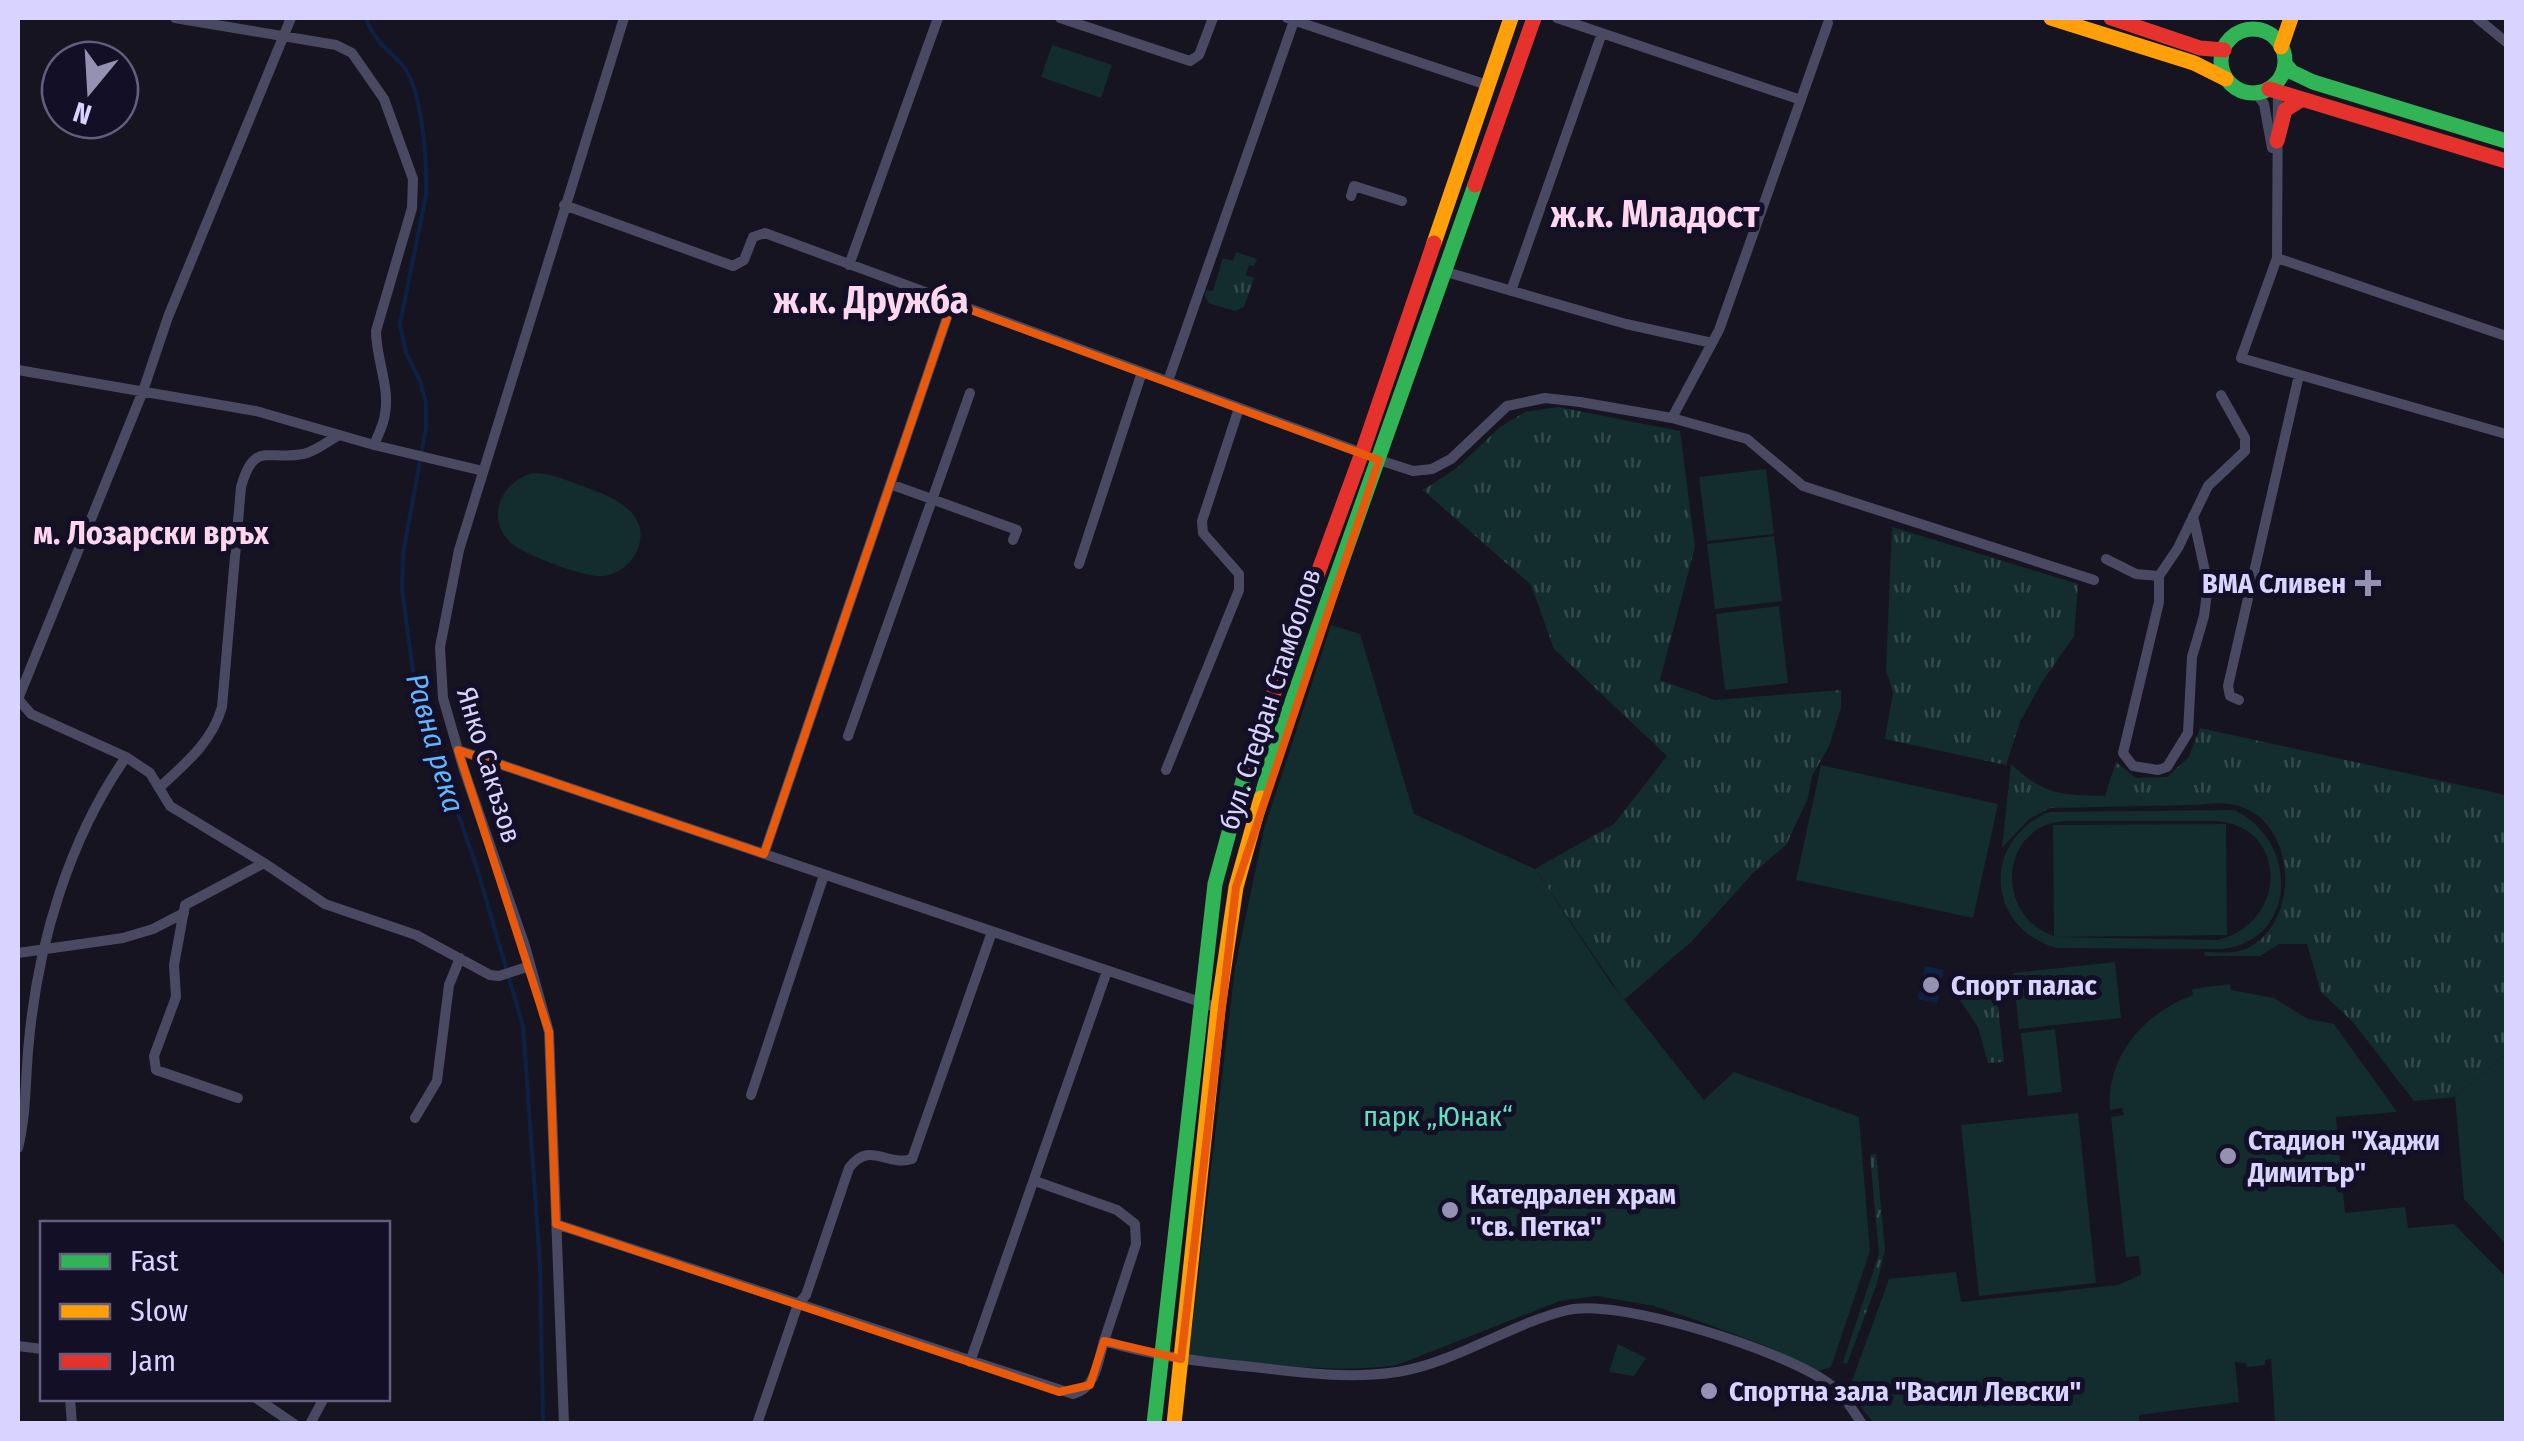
<svg xmlns="http://www.w3.org/2000/svg" width="2524" height="1441" font-family="'Fira Sans Condensed',sans-serif">
<style>
.grass{fill:url(#grass-tufts)}
.park{fill:#132c2d;fill-rule:evenodd}
.water{fill:#0d2144}
.lines{fill:none;stroke-linecap:round;stroke-linejoin:round}
.stream{stroke:#0d2144;stroke-width:4}
.street{stroke:#4a4962;stroke-width:10}
.fast{stroke:#30b455;stroke-width:15}
.slow{stroke:#ff9f0a;stroke-width:15}
.jam{stroke:#e5322d;stroke-width:15}
.marked{fill:none;stroke:#e8590c;stroke-width:8;stroke-linejoin:round}
.poi-dot{fill:#9591b1;stroke:#130f26;stroke-width:4}
.labels{text-anchor:middle;dominant-baseline:central;stroke-width:10;stroke-linejoin:round;paint-order:stroke}
.poi-label{font-size:28px;font-weight:bold;fill:#d9d4ff;stroke:#130f26;text-anchor:start}
.street-label{font-size:28px;fill:#d9d4ff;stroke:#130f26}
.park-label{font-size:28px;fill:#5fe0c0;stroke:#130f26}
.water-label{font-size:30px;font-style:italic;fill:#62b6ff;stroke:#130f26}
.quarter-label{font-size:32px;font-weight:bold;fill:#ffd6f0;stroke:#130f26}
.district-label{font-size:38px;font-weight:bold;fill:#ffd6f0;stroke:#130f26}
</style>
<defs>
<pattern id="grass-tufts" width="24" height="20" patternUnits="userSpaceOnUse" patternTransform="scale(2.5)"><rect width="24" height="20" fill="#132c2d"/><path d="M3 7l-1-3M5 7V3M7 7l1-3M15 17l-1-3M17 17v-4M19 17l1-3" fill="none" stroke="#354a4c"/></pattern>
</defs>
<rect width="100%" height="100%" fill="#161421"/>
<path class="grass" d="M1236 252 1257 259 1254 266 1249 265 1246 275 1254 278 1244 307 1235 311 1208 303 1205 295 1206 290 1213 291 1223 258 1233 261Z
M1558 407 1680 431 1695 547 1660 680 1715 700 1841 690V708L1829 746 1812 776 1808 798 1786 845 1752 874 1691 942 1624 1000 1535 869 1614 824 1667 756 1554 649 1531 585 1423 490 1457 468 1500 427 1525 412Z
M1892 527 2078 584 2074 636 2042 682 2020 722 2006 765 1885 739 1893 693 1886 670Z
M2200 728 2506 795V1054L2455 1097 2414 1101 2353 1022 2321 992 2307 944H2279L2260 956H2205L2204 952C2219 952 2236 955 2250 947 2302 918 2296 819 2235 805 2222 801 2203 805 2189 805 2143 806 2096 807 2050 808L2029 819 2002 848 2011 764C2044 795 2061 795 2105 796L2116 762 2136 778 2167 777 2189 757Z
M1971 994 1997 997 2004 1062 1988 1063 1978 1027 1960 1000Z
M1876 1154 1885 1250 1877 1283 1847 1364 1843 1362 1879 1254 1870 1155Z"/>
<path class="park" d="M1052 45 1112 65 1101 98 1041 77Z
M1766 469 1774 534 1707 541 1699 477Z
M533 473C551 473 568 481 585 487 614 497 656 515 635 555 628 566 617 574 604 576 588 579 524 555 511 543 484 518 502 481 533 473Z
M1774 536 1782 601 1715 609 1707 544Z
M1779 606 1788 683 1725 690 1716 614Z
M1331 625 1360 634 1414 814 1535 869 1611 983 1704 1100 1734 1072 1859 1117 1870 1251 1831 1367 1819 1371 1768 1347 1699 1321 1654 1306 1597 1296 1560 1301 1397 1365C1328 1375 1258 1362 1189 1355L1235 968 1264 829Z
M1821 765 1998 804 1973 918 1796 880Z
M2234 810C2299 840 2299 941 2221 949L2056 948C1986 927 1981 841 2049 812ZM2218 821C2290 829 2286 924 2218 940L2056 937 2227 935 2226 824 2053 825 2054 936C1993 915 2000 825 2065 821Z
M2115 962 2121 1018 2019 1029 2013 973Z
M2230 984 2231 990 2274 998 2308 1019 2334 1024 2397 1112 2336 1117 2345 1213 2405 1207 2408 1228 2454 1224 2506 1277V1423H2275L2271 1359 2265 1360V1365L2247 1367 2246 1363 2235 1362 2239 1402 2139 1415V1423H1874L1848 1392 1889 1279 1956 1272 1961 1302 2118 1285 2141 1275 2139 1256 2126 1257 2111 1117 2124 1115 2122 1108 2110 1110C2106 1056 2144 1013 2193 995L2192 989Z
M2055 1029 2062 1092 2028 1096 2021 1033Z
M2506 1054V1244L2464 1199 2455 1097Z
M2078 1113 2096 1283 1979 1296 1961 1125Z
M1618 1344 1646 1358 1634 1376 1609 1372Z"/>
<path class="water" d="M1925 966 1944 970 1937 1003 1918 999Z"/>
<g class="lines">
<path class="stream" d="M366 18C373 41 388 48 403 66 423 90 427 164 426 195L400 324 406 353 420 381 426 403V428L403 554 402 589 416 694 476 865 523 1026 540 1263 543 1424"/>
<path class="street" d="M175 18 336 45 352 53 384 99 413 179 412 208 376 331C376 359 390 386 385 414 384 424 378 435 374 445
M1060 18 1190 61 1199 55 1213 18
M1287 18 1487 85
M1557 18 1801 100
M2477 18 2506 42
M2278 81 2277 258 2241 358 2506 434
M2256 93 2264 104 2272 148
M1351 196 1354 186 1402 201
M564 205 733 266 744 260 753 237 765 233 1362 453
M2277 258 2506 336
M849 265 938 18
M1443 271 1626 324 1712 343
M1511 291 1602 33
M18 370 256 411 374 445 483 471
M1168 381 1295 18
M1672 418 1719 330 1828 23
M1379 460 1413 471 1432 469 1451 459 1507 406 1545 398 1580 402 1672 418 1747 439 1803 486 2094 580
M890 484 1017 530 1013 540
M2106 559 2136 574 2159 576 2178 548 2208 486 2245 451V438L2221 395
M1079 564 1142 372
M2159 576V602L2123 753 2133 766 2158 770 2167 767 2188 733 2192 657 2204 616 2208 585 2193 516
M18 699 143 391 168 317 291 18
M18 699 31 714 126 757 150 773 170 806 264 863
M2239 700 2230 696 2228 686 2299 375
M848 736 970 393
M458 750 1218 1008
M1166 770 1239 590V574L1203 533 1202 521 1239 408
M159 788C186 763 212 742 222 707L241 487C254 440 268 461 303 454 315 452 328 441 339 435
M764 854 952 303
M18 953 123 938 153 929 184 913
M751 1095 824 875
M238 1098 156 1070 154 1056 176 997 174 965 185 905 264 863 325 904 416 935 490 975 499 976 530 966
M415 1118 437 1081 449 985 460 958
M18 1148C27 1112 25 1077 29 1041 38 943 69 839 126 757
M1035 1181 1117 1210 1135 1224 1136 1244 1104 1341
M556 1224 1073 1394C1096 1389 1098 1361 1104 1341 1153 1356 1202 1362 1253 1367 1302 1373 1349 1379 1397 1372 1455 1363 1512 1323 1568 1310 1620 1298 1785 1351 1828 1383 1843 1393 1852 1409 1862 1424
M18 1346 42 1349
M970 1362 1107 971
M70 1398 72 1424
M256 1398 294 1424
M310 1424 324 1398
M564 1424 549 1032 525 946 463 767 443 698 440 647 459 550 624 18
M757 1424 798 1304 806 1295 849 1168C870 1140 886 1167 912 1159L992 932"/>
<path class="fast" d="M2221 61a32 32 0 1 1 64 0a32 32 0 1 1-64 0Z
M2285 64 2292 72 2313 82 2506 141
M1261 798 1275 750 1475 185
M1154 1424 1215 884 1247 766"/>
<path class="slow" d="M2051 18 2194 63 2226 79
M2281 47 2291 18
M1434 243 1511 18
M1174 1424 1218 1008 1236 887 1261 798"/>
<path class="jam" d="M2111 18 2200 48 2224 50
M2269 89 2506 161
M2277 141 2285 110 2301 100
M1475 185 1534 18
M1247 766 1362 453 1434 243"/>
</g>
<path class="marked" d="M952 303 1379 460 1236 887 1181 1359 1104 1341 1090 1385 1059 1392 556 1224 549 1032 458 750 764 854Z"/>
<g class="poi-dot">
<path d="M2363 568h10v10h10v10h-10v10h-10v-10h-10v-10h10z"/>
<circle cx="1931" cy="985" r="10"/>
<circle cx="2228" cy="1156" r="10"/>
<circle cx="1450" cy="1210" r="10"/>
<circle cx="1709" cy="1391" r="10"/>
</g>
<g class="labels">
<g class="poi-label">
<text x="2346" y="583" text-anchor="end">ВМА Сливен</text>
<text x="1951" y="985">Спорт палас</text>
<text x="2248" y="1140">Стадион "Хаджи<tspan x="2248" dy="32">Димитър"</tspan></text>
<text x="1470" y="1194">Катедрален храм<tspan x="1470" dy="32">"св. Петка"</tspan></text>
<text x="1729" y="1391">Спортна зала "Васил Левски"</text>
</g>
<g class="street-label">
<text transform="translate(1270 699) rotate(-72)">бул. Стефан Стамболов</text>
<text transform="translate(489 765) rotate(73)">Янко Сакъзов</text>
</g>
<g class="park-label">
<text x="1438" y="1116">парк „Юнак“</text>
</g>
<g class="water-label">
<text transform="translate(435 743) rotate(74)">Равна река</text>
</g>
<g class="quarter-label">
<text x="151" y="533">м. Лозарски връх</text>
</g>
<g class="district-label">
<text x="1655" y="214">ж.к. Младост</text>
<text x="871" y="300">ж.к. Дружба</text>
</g>
</g>
<rect width="2524" height="1441" fill="none" stroke="#d9d4ff" stroke-width="40"/>
<rect x="40" y="1221" width="350" height="180" fill="#130f26" stroke="#625e7d" stroke-width="2.5"/>
<rect x="60" y="1254" width="50" height="15" fill="#30b455" stroke="#625e7d" stroke-width="2.5"/>
<text x="130" y="1271" font-size="30" fill="#d9d4ff">Fast</text>
<rect x="60" y="1304" width="50" height="15" fill="#ff9f0a" stroke="#625e7d" stroke-width="2.5"/>
<text x="130" y="1321" font-size="30" fill="#d9d4ff">Slow</text>
<rect x="60" y="1354" width="50" height="15" fill="#e5322d" stroke="#625e7d" stroke-width="2.5"/>
<text x="130" y="1371" font-size="30" fill="#d9d4ff">Jam</text>
<g transform="translate(90 90) rotate(198)"><circle r="48" fill="#130f26" stroke="#625e7d" stroke-width="2.5"/>
<path d="M0-8L18 38L0 25L-18 38Z" fill="#9591b1"/>
<text y="-15" font-size="28" font-weight="bold" text-anchor="middle" fill="#d9d4ff">N</text>
</g>
</svg>
